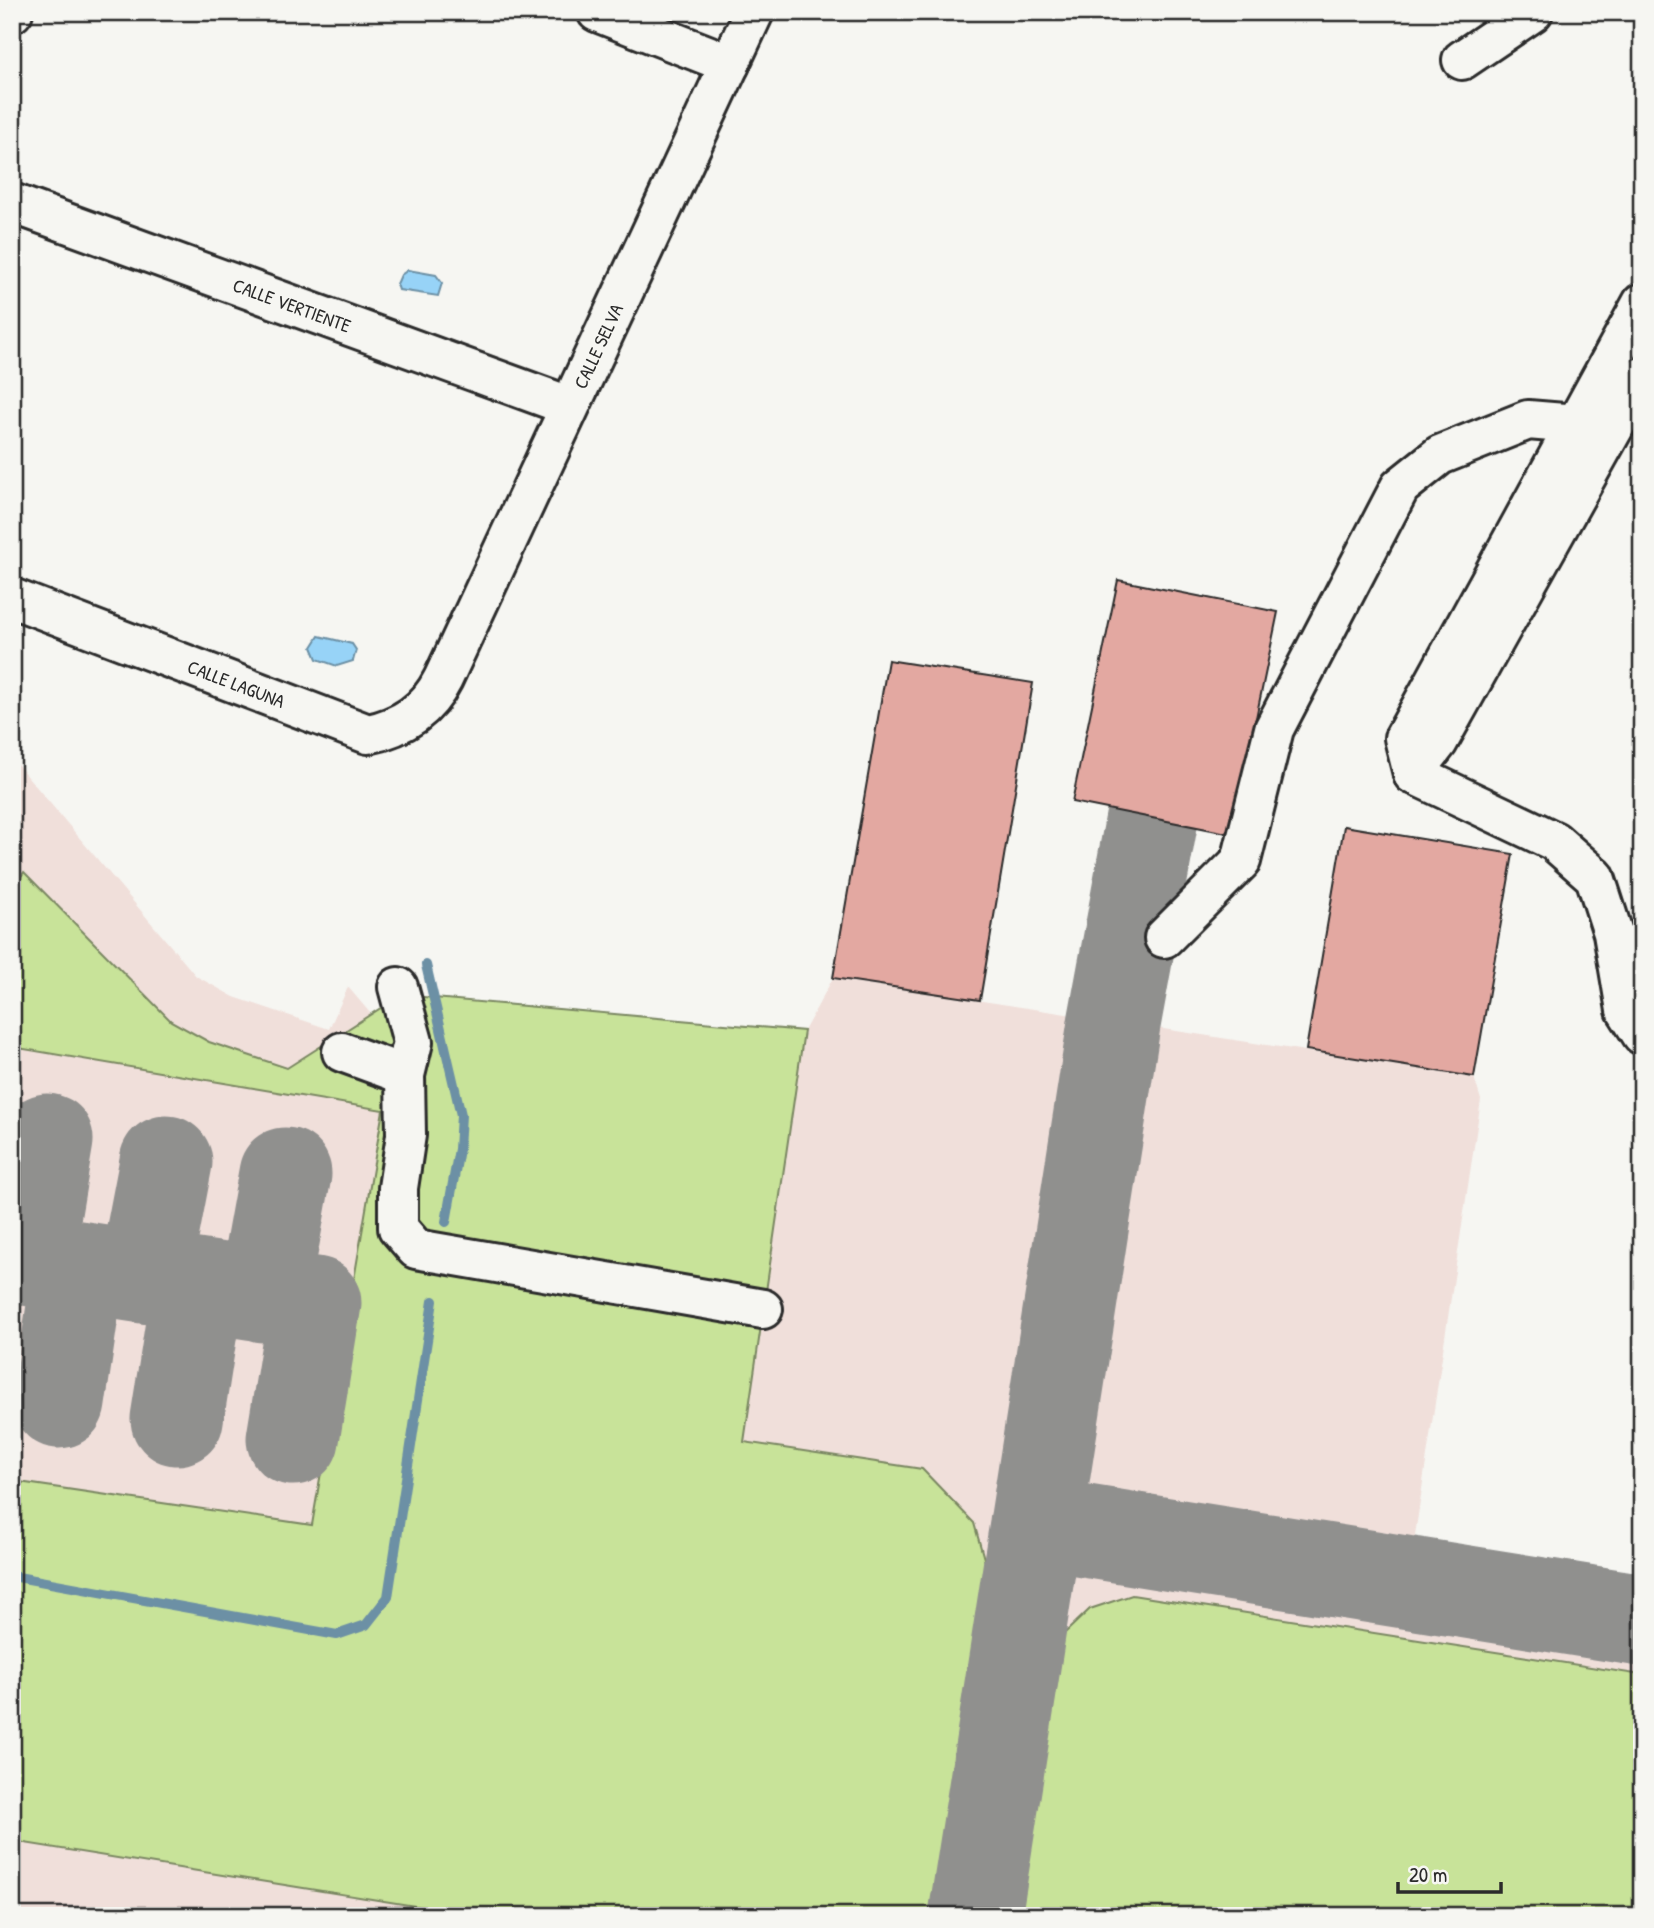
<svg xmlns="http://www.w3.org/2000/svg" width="1654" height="1928" font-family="'Patrick Hand',sans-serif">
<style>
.built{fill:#f0dfda}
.green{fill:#c8e399;stroke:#7a8762;stroke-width:2}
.water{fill:#97d3f7;stroke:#6c90a5;stroke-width:2}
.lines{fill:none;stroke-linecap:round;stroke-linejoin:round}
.stream{stroke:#6c90a5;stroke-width:10}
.taxiway{stroke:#90908e;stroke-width:93}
.building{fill:#e3a8a1;stroke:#2b2b2b;stroke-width:2}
.minor-casing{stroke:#2b2b2b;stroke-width:44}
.minor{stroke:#f6f6f2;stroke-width:38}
.labels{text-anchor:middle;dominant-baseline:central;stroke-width:7;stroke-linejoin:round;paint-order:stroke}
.street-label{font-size:19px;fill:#2b2b2b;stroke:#f6f6f2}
</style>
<rect width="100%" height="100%" fill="#f6f6f2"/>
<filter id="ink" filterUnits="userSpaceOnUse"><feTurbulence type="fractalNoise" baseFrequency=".0143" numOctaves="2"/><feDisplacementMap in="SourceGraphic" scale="14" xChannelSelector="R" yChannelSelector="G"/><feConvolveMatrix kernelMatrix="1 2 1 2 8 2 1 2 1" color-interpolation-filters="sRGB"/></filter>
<g filter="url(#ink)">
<path class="built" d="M12 758 196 976 234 997 329 1029 348 987 737 1445 862 1461 744 1443 804 1031 833 978 1474 1077 1481 1100 1413 1548 1642 1586V1916H12Z"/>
<path class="green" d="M24 872 171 1021 209 1042 287 1068 401 995 804 1031 744 1442 922 1469 974 1523 986 1566 936 1901 928 1916H477L12 1841V1481L312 1525 383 1110 12 1047V890Z
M1132 1595 1642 1675V1916H998L1046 1651 1090 1609Z"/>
<path class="water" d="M408 270 436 275 442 283 438 296 399 290 397 284 401 275Z
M319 636 352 644 356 650 353 661 337 666 317 659 312 647Z"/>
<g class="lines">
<path class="stream" d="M426 965 461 1115 459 1149 446 1222
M12 1576 337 1635 366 1625 388 1597 433 1301"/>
<path class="taxiway" d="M12 1257 315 1303 293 1439
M27 1259 47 1140
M144 1277 166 1162
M263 1296 285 1174
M59 1402 79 1267
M177 1419 198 1286
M1036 1523 1642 1620
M975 1916 1114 1024 1152 818"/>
</g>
<path class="building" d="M1118 580 1278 612 1232 834 1072 802Z
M888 660 1033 683 980 1000 833 978Z
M1344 826 1513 854 1474 1077 1306 1050Z"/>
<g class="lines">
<defs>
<g id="minor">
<path d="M597 12 730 64"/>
<path d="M12 13 13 12"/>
<path d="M1462 60 1533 12"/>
<path id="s1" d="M12 203 569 406"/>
<path id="s2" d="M12 598 368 734C402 727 427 711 443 679L754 12"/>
<path d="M1413 774 1404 738 1642 303"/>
<path d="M1413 774 1438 742 1642 377"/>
<path d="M1413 774 1554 841 1595 877 1613 933 1626 1010 1642 1035"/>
<path d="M1164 938 1241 861 1274 729 1400 487 1440 455 1528 420 1576 424 1607 438"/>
<path d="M398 987 413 1042 405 1075 406 1135 398 1188V1228L416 1249 763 1309"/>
<path d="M342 1052 405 1075"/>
</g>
</defs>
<use href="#minor" class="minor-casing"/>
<use href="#minor" class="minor"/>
</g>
</g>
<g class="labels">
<g class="street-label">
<text stroke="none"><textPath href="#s1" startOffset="298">CALLE VERTIENTE</textPath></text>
<text stroke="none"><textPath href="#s2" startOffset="845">CALLE SELVA</textPath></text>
<text stroke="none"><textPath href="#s2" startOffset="240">CALLE LAGUNA</textPath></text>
</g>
</g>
<rect width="1654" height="1928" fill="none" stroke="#f6f6f2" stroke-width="42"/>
<rect x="21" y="21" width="1612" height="1886" fill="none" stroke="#2b2b2b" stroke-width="2.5" filter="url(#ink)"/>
<path d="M1398 1882v10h103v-10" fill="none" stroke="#2b2b2b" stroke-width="3.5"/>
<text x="1409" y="1882" font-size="21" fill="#2b2b2b" stroke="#f6f6f2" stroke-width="5" paint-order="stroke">20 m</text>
</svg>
